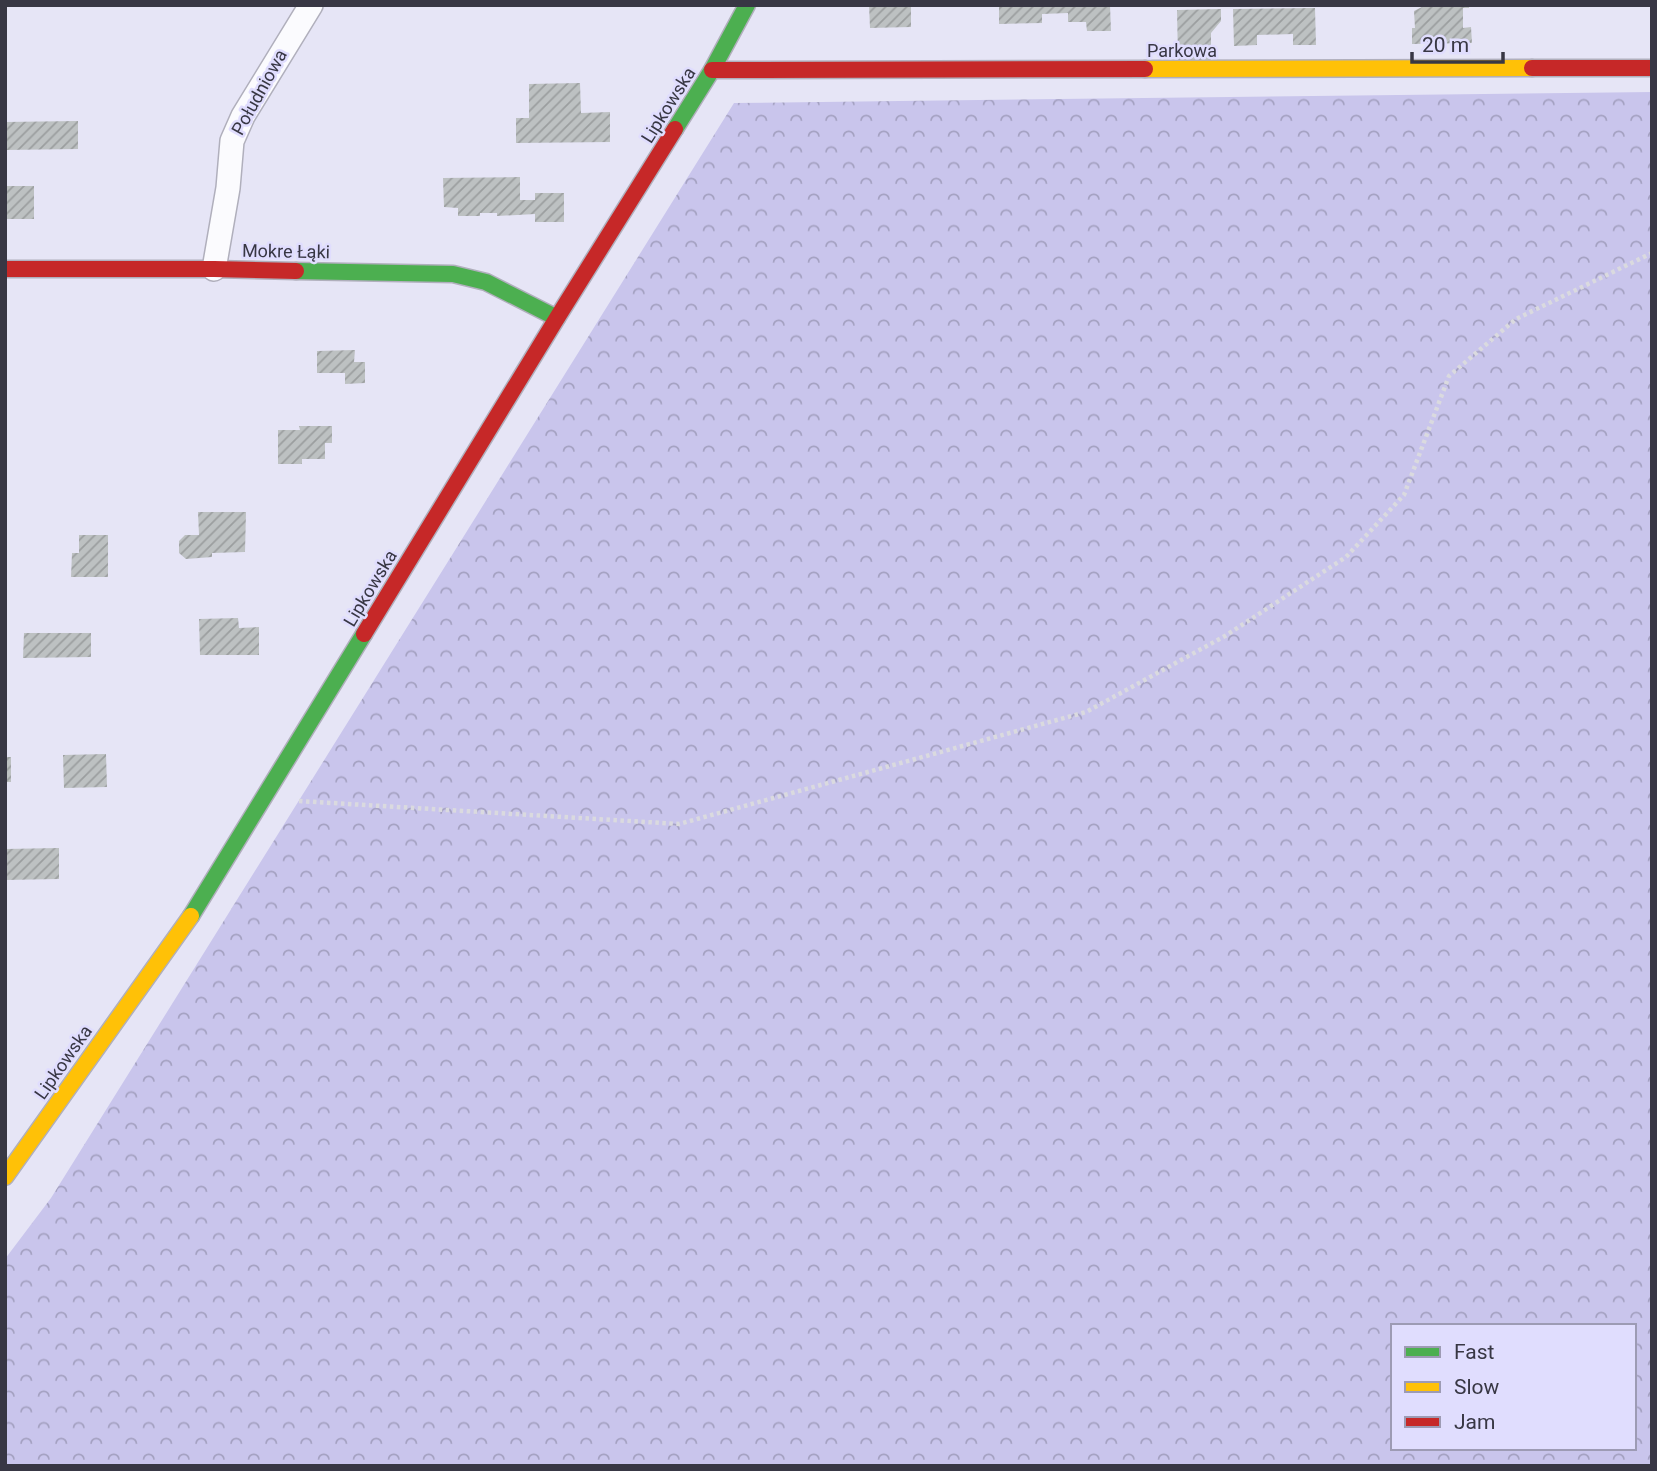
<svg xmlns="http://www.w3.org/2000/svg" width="1657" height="1471" font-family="Roboto,sans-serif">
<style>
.forest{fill:url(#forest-crowns);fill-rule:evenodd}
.building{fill:url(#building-hatch)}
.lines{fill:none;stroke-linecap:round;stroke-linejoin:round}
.street-casing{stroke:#b0afbc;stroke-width:26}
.fast-casing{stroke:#b0afbc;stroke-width:19}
.slow-casing{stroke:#b0afbc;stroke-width:19}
.jam-casing{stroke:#b0afbc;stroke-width:19}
.path{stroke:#dadadf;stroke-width:4.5;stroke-dasharray:3.5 3.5;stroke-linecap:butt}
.street{stroke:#fbfbfe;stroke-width:23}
.fast{stroke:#4caf50;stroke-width:16}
.slow{stroke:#ffc107;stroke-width:16}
.jam{stroke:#c62828;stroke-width:16}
.labels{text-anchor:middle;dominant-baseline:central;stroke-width:5;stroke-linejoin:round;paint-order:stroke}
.street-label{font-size:18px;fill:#383744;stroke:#e0ddfe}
</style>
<defs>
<pattern id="forest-crowns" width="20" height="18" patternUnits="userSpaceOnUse" patternTransform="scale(1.75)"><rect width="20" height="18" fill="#c9c5ec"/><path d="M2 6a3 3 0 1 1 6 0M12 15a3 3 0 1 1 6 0" fill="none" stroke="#a4a1c1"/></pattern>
<pattern id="building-hatch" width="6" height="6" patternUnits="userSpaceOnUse" patternTransform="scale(1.75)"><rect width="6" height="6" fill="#bdc1c2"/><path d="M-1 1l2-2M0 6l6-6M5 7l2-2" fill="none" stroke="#9b9e9f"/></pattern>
</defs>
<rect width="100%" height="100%" fill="#e6e5f6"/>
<path class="forest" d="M1652 92V1466H5V1259L51 1198 734 103ZM1393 1326H1634V1448H1393Z"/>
<path class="building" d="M869 5H911V27L870 28Z
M999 5H1110L1111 31H1087L1086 22H1068V13L1042 14V23L999 24Z
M1422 5H1469V8H1463V28L1471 27 1472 43 1412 44V28H1415L1414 11 1422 7Z
M1315 8 1316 45H1293V34L1257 35V45L1234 46 1233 9Z
M1221 9V21L1211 33V60H1178L1177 10Z
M580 83 581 113 610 112V142L516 143V118H529V84Z
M78 121V149L5 150V122Z
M520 177V200H535V193H564V222H535V214L497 216V213H480V216H458V208L444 207 443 178Z
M5 186H34V219H5Z
M355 350 354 362H365V383L345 384V373H317V351Z
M299 426H332V443H325V459H302V464H278V430H300Z
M198 512H246L245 552 212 553V557L186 559 179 553V541L185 535H199Z
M79 535H108V577H71L72 553H79Z
M238 618 239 628 259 627V655H200L199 619Z
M24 633H91V657L23 658Z
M106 754 107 787 64 788 63 755Z
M5 757H11V782H5Z
M59 848V879L5 880V849Z"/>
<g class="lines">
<defs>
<path id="street" d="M214 269 228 188 232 141 243 116 311 5"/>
<path id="fast" d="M675 129 712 70 747 5
M296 271 453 274 486 282 557 318
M191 916 364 634"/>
<path id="slow" d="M1145 69 1532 68
M5 1177 191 916"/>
<path id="jam" d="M1532 68H1652
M712 70 1145 69
M5 269H214L296 271
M364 634 557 318 675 129"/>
</defs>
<use href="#street" class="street-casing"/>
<use href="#fast" class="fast-casing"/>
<use href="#slow" class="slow-casing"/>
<use href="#jam" class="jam-casing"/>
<path class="path" d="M299 801 679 824 1086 712 1225 636 1346 557 1404 495 1449 376 1516 319 1652 253"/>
<use href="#street" class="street"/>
<use href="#fast" class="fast"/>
<use href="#slow" class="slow"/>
<use href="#jam" class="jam"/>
</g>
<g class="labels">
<g class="street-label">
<text x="1182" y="50">Parkowa</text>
<text transform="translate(259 92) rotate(-61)">Południowa</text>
<text transform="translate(668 105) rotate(-58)">Lipkowska</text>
<text transform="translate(286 251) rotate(1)">Mokre Łąki</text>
<text transform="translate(370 588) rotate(-59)">Lipkowska</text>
<text transform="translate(63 1062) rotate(-55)">Lipkowska</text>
</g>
</g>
<rect width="1657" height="1471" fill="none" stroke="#383744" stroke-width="14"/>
<rect x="1391" y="1324" width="245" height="126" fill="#e0ddfe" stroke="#9d9bb4" stroke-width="2"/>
<rect x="1405" y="1347" width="35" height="10" fill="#4caf50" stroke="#9d9bb4" stroke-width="2"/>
<text x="1454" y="1359" font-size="21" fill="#383744">Fast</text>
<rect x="1405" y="1382" width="35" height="10" fill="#ffc107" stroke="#9d9bb4" stroke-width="2"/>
<text x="1454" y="1394" font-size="21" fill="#383744">Slow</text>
<rect x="1405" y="1417" width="35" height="10" fill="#c62828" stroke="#9d9bb4" stroke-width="2"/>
<text x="1454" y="1429" font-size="21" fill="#383744">Jam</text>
<path d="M1412 52v10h91v-10" fill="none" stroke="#383744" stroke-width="3.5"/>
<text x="1422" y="52" font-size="21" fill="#383744" stroke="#e0ddfe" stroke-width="5" paint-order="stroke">20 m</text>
</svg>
